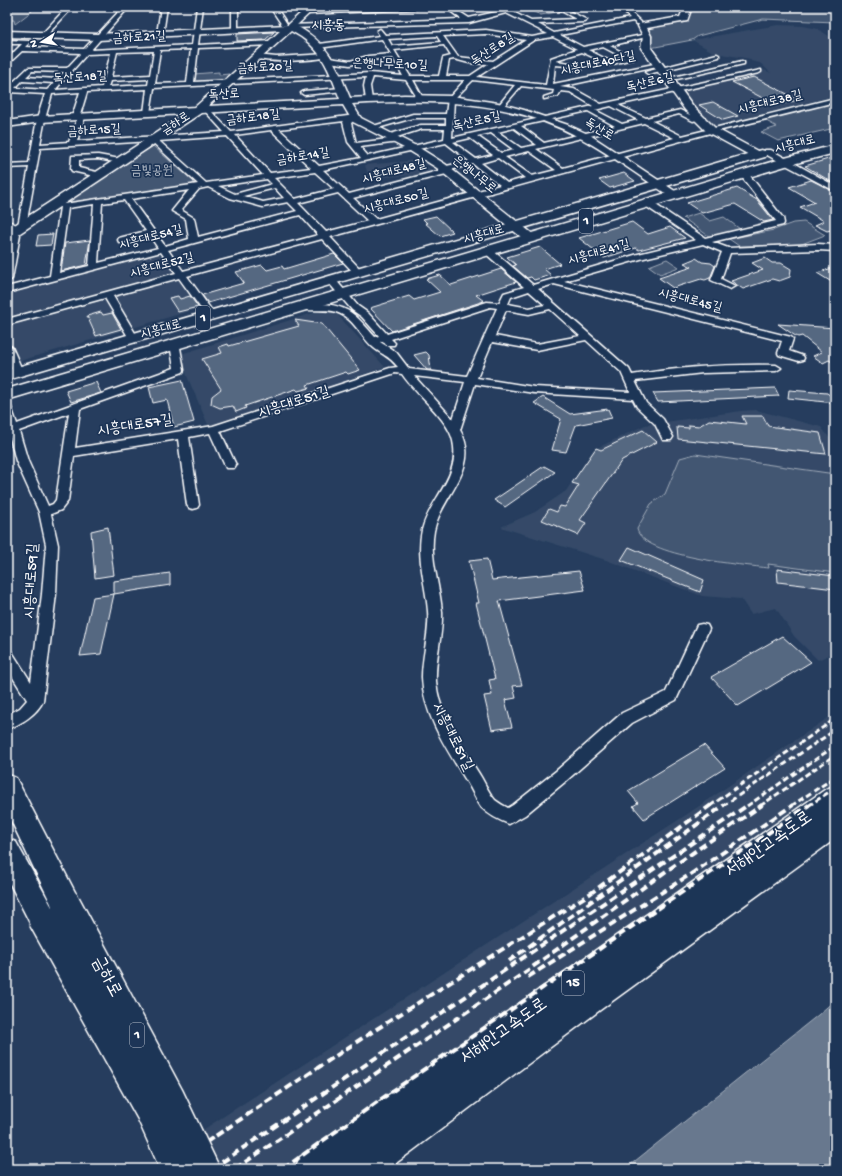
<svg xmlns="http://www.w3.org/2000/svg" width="842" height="1176" font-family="'Gochi Hand','Poor Story',sans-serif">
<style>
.built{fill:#344a68}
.green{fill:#425672;stroke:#a0aab8}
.water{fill:#67788e;stroke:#a4aebb}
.building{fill:#556781;stroke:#fff}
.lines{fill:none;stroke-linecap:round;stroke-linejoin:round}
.street-casing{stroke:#fff;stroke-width:3}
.secondary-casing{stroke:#fff;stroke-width:3}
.primary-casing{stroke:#fff;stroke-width:3}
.highway-casing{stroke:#fff;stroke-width:3}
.street{fill:#1d3557;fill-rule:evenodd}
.secondary{fill:#1d3557;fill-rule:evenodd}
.primary{fill:#1d3557;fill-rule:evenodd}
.highway{fill:#1d3557;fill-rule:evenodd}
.rail-far1{stroke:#fff;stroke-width:3;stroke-dasharray:6 3;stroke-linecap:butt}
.rail{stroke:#fff;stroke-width:4;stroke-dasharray:8 4;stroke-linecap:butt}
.primary-bridge-casing{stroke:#fff;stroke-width:32;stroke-linecap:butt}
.primary-bridge{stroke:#1d3557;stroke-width:29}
.labels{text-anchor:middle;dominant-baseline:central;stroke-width:3.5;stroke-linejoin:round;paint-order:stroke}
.far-street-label{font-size:13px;fill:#fff;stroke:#1d3557}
.far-park-label{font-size:13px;fill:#bdc4ce;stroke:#1d3557}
.far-quarter-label{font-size:14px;fill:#fff;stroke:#1d3557}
.shield{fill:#1d3557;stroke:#bbc2cd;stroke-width:1}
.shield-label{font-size:14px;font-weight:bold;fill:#fff}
.street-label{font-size:15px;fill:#fff;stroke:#1d3557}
.near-street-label{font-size:18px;fill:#fff;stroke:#1d3557}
</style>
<rect width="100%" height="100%" fill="#263d5e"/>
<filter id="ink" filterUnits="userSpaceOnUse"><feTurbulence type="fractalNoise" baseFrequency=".025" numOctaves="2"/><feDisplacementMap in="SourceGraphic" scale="8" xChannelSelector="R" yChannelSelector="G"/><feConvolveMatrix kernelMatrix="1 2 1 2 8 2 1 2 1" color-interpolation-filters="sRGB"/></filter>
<g filter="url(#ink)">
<path class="built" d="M778 25 803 26 818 29 835 40V96L714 126 711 124 694 108 680 90 764 70 771 73 760 63 751 61V59L715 53 692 40Z
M418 160 434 172 422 175 369 178 365 165Z
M10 240 18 243 7 292 158 252 162 253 175 272 173 274 9 319 7 318V242Z
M176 279H180L200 308 16 362 7 339V325Z
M326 309 334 311 385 367 209 427 178 355Z
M756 410 821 427 835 445V652L818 660 794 636 776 608 751 614 741 599 702 596 606 560 501 527 535 512 566 491 593 450 645 425 741 411Z
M835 713V805L325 1169H143L689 813Z"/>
<path class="green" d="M7 7 8 9 31 7 32 11 15 24 14 20H7Z
M534 7H554L562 11 541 15 527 9Z
M692 7H835V22L763 19 698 36 692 40 650 48 652 36 647 28 687 22Z
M219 72V75L229 74 222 81 194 83 193 82 194 74Z
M826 104 835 109V128L778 141 761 132 777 127 761 118Z
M153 146 194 182 192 185 66 203Z
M699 213 710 221 724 217 740 229 710 237 683 218Z
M804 222 825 235 799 245 739 246 729 239 774 230 793 223Z
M667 259 679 267 660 274 649 266Z
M695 454 835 474V573L768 564 769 568C744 565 642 557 637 529L651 504 665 494 680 458Z"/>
<path class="water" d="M835 1000V1169H625L818 1015Z"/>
<path class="building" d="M274 32 265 40 237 41V34Z
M754 77 799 100 776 105 732 82Z
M713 102 738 116 723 120 699 105Z
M835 157V184L805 166Z
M624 173 635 181 610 188 599 180Z
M811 180 835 192V229L827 231 815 225 824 221 800 207 815 202 789 187Z
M737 188 757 200 773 220 764 222 735 204 702 213 687 203Z
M436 216 453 232 440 236 425 223H427L423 219Z
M632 222 648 234 670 227 685 238 639 250 636 248 604 258 579 238Z
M53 234 51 245 36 246 38 235Z
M90 240 86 265 61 271 65 243Z
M540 247 560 264 544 269 551 275 534 280 531 277 527 278 513 266 516 265 507 257Z
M334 254 343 263 208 303 202 295 244 283 236 272 262 265 267 270 282 266 284 269Z
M696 258 702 262 711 263 715 266 710 278 705 280 701 279 673 288 659 278 692 267 684 263Z
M765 258 772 263H781L791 269 790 277 779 281 772 279 743 289 731 281 763 270 752 263Z
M835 267V279L830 281 817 273Z
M501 269 516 282 476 295 484 301 392 331 370 308 409 296 414 300 440 292 426 279 440 275 451 285Z
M178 296 180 299 190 296 198 307 178 312 169 298Z
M101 312 103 315 112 313 121 329 96 336 87 316Z
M295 320 322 324 360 370 348 374 346 372 307 385 309 388 298 391 296 389 245 406 246 408 236 412 233 406 220 408 211 404 212 396 221 389 202 359 222 353 219 347 228 344 229 346 299 326Z
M778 324 835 328V364L829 360 823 363 813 356 822 352 802 336 798 337 794 335Z
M426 352 429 355 431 370H427L414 355Z
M182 380 194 422 174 427 167 400 153 403 149 387Z
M96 382 101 393 71 402 66 391Z
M775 388 779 396 658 402 653 393Z
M789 390 827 393 835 399V403L788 398Z
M543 397 570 414 608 409 612 418 576 425 566 452 552 450 561 419 534 403Z
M742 416H763L768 426 820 433 826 454 678 439 677 427 689 428V425L699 426 709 420 746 424Z
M643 430 657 442 622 460 580 520 586 523 578 535 542 520 549 509 557 512 560 506 565 507 579 485 572 483 596 448 601 450Z
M544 466 555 472 505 507 494 500Z
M108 527 114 575 95 578 91 531Z
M629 547 704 580 700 592 621 560Z
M487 559 492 580 579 571 585 590 499 601 522 685 513 686 516 698 505 700 512 727 492 730 484 696 492 695 489 680 495 679 476 603H479L469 561Z
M777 569 835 576V589L778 582Z
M170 573V585L114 594V581Z
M114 594 101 654 80 656 93 597Z
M782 636 811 662 738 706 711 677Z
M704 745 725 768 644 819 633 806 638 803 628 791Z"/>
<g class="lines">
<defs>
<path id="street" d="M67 7H73L46 36H42V34Z
M123 7H129L91 50 192 45 197 7H203L198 45 272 41 275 43 272 45 198 48 194 82 370 73 403 76 393 58 368 60 350 65 329 62 326 60 329 58 350 61 368 56 391 54 382 39 319 48 316 46 319 44 380 36 377 31 380 29 385 35 486 30 532 37 548 34 506 13 469 23 288 28 287 27 290 25 461 19 445 7H452L469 18 518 7H528L513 12 531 21 576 19 554 7H561L587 20 584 22 538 24 554 33 630 18 624 12 614 7H654L651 9 628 10 641 22V24H637L633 21 560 35 583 47 647 34 650 36 610 46 632 57V59L609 65 582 52 556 60V61L570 63 582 70 579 72 567 66 555 65 553 84 659 63 660 64 657 66 560 87 574 89 601 104 761 70V72L759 73 618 105 646 118 680 110 694 117H701V119L693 121 679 114 652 121 682 136 835 98V102L710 133 330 237 361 270 363 272 361 274H355L322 239 187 276 215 315 213 317H207L179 278 113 296 138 338 136 340H130L105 298 7 325V319L176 273 161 252 7 293V287L50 276 60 207 52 206V202L64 204 198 184 151 141 40 148 26 226 18 232 7 226V220L18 226 29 167 7 168V164L29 163 37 119 45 94 7 92V88L28 68H67L81 53 22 51 7 65V59L22 44H7V40L29 41 30 42 25 47 84 49ZM486 34 526 40 493 61 458 57 443 36ZM437 36 441 42 392 46 388 39ZM553 37 577 49 551 58 546 85 477 77 534 40ZM444 45 451 56 443 58 439 76H410L394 50ZM603 47 624 58 610 61 588 50ZM191 49 187 83 155 84 160 50ZM154 51 150 75 111 77 117 52ZM111 53 102 87 55 90 87 54ZM454 59 469 63 488 64 470 76H446L449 60ZM32 71 64 72 57 79 26 77ZM366 77 364 86 366 100 369 102 372 100 370 86 373 77 406 80 418 99 420 100 423 98 413 80H465L448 99 446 114H413L367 128 371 130 413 118H446V125H421L387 135 386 137 388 139 356 143 351 123 359 117 355 115 231 132 209 109 207 108 204 110 224 132 77 141 85 117 80 115 87 92 147 89 144 113 147 115 150 113 154 88ZM149 79 148 85 108 87 110 81ZM473 80 515 85 498 106 501 108 503 107 521 86 554 90 553 94 544 97V99L558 96 561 91 570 92 593 106 452 138 454 99ZM22 81 54 83 47 90 15 88ZM80 92 72 117 77 119 69 142 40 144 45 119 52 94ZM611 106 638 120 622 124 595 110ZM588 111 615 126 544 143 521 126ZM344 121 343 122 348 142 361 158 319 166 279 129ZM644 123 674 138 563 168 536 149ZM514 128 537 145 521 148 498 132ZM422 129H445L444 139 368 156 360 147 399 142V138H394ZM271 130 311 168 270 173 235 135ZM491 133 514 150 501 153 477 136ZM227 136 263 175 206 183 159 141ZM470 138 493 155 476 159 453 142ZM446 143 469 161 442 167V170L349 194 323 170ZM529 151 556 170 532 176 505 157ZM498 158 525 178 507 183 481 163ZM473 164 500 185 376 219 353 198 450 173V170ZM315 172 334 189 295 199 274 178ZM267 179 272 184 235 194 218 186ZM208 187 230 198 263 207 288 202 297 211 198 237 194 218 181 210 199 189ZM275 188 284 198 263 202 243 196ZM189 190 172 211 186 219 189 239 165 246 131 199ZM338 193 368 221 326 232 298 203ZM124 200 146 231 119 238 118 240 119 242 122 243 149 235 158 248 98 263 102 203ZM94 204 89 266 59 273 68 208ZM300 215 318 235 183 271 168 250Z
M161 7H167L163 34 160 36 157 34Z
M232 7H238V30L235 32 232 30Z
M270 7H276L287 24 286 25H282Z
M380 7H420L417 9 308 14 305 12 308 10Z
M327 54 330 56 329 57C316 60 263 64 254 57L257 55 276 57Z
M717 54 719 55V57L648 74 645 72Z
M742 61 744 62V64L668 81 665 79Z
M342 88 344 89V91L304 95 301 93 304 91Z
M765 150H771L835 186V191L765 154Z
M98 155 120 159 124 161 120 163 98 159 79 160V168L101 173 102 175 98 177 72 171 71 169 72 156Z
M741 172H747L783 218 784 223 783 225 712 242 728 248 818 244 835 245V251L818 250 730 253 721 279 735 286 730 289 711 280 722 252 703 244 644 258 564 281 791 337 793 339 789 351 803 356 804 358 803 360 799 361 779 355 778 353 782 341 554 284 538 289 629 369 632 375C680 367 728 364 776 365L781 368 776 371 703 373 635 381 646 403 663 419 673 437 671 440H663L655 424 637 407 633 399 534 393 475 384 460 430C482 468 441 496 434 531 429 558 440 585 442 612 443 635 435 658 436 681 439 717 463 748 481 777 485 784 489 793 495 800 499 803 504 806 508 808L513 805 556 771 622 713 666 692 697 625 702 624 707 625 709 629 676 700 632 723 566 781 525 815 509 824C499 820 490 816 482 808 476 800 472 790 467 782 448 751 423 715 422 677 422 655 430 633 428 611 426 585 416 557 422 530 430 498 461 477 453 441 449 419 415 394 402 374L395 373 220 431 236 465 234 468H226L210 433 189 437 199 505 197 508 193 509 189 508 187 505 178 439 74 456 68 501 61 510 51 514 58 545 56 594 43 701C37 714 20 725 7 729V715L20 708 27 700 7 668V650L12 652 31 682 42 594 46 545 39 512 16 461 9 434 7 435V406L11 407 17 424 174 368 170 344 171 342H179L184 370 183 372 80 409 75 448 213 426 390 368 398 367C388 355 384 356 374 348 360 336 354 318 336 312 327 308 303 313 297 307 301 303 309 304 315 304 347 303 356 315 375 337L379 336 362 317 352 310 328 282 326 280 328 278H334L358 306 368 313 387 334 487 302 499 303 504 293 524 287 485 253 484 251 485 249H491L533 285 638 254 696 240 644 205V201H650L705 238 776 221 741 176ZM529 291 545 305 529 308 508 304 511 297ZM490 307 497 308 467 376 409 369 396 352 380 342 383 341 386 345H394L395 343 391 339ZM550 309 580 336 537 344 495 336 506 310 529 314ZM586 340 621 372 630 392 534 387 477 378 492 342 537 350ZM414 376 465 382 453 419ZM69 413 56 500 53 504 48 506 28 461 19 431Z
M16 232 20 235 12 279 7 282V257L12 235Z
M7 344 12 347 23 372 22 374H14C8 364 7 356 7 344Z"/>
<path id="secondary" d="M307 7H316L296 26C328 42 337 66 350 98L404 95 452 96 498 103 524 110 568 125 590 135 681 195 679 197H671C642 178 613 156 582 139 511 99 431 99 352 104L361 118 418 147 445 164 534 235 536 238 534 241H526L437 168 410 151 353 122 343 105 201 113 11 239 7 240V230L185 114 41 122 7 127V121L41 116 195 107 281 30 98 40 7 37V31L98 34 288 25ZM291 31C321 46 329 69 340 99L208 106Z
M684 7H692L687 21 647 28 651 36V48L693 106 715 128 761 153 763 155 761 157H753L707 132 685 110 641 48 643 36 638 26 639 24 680 17Z"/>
<path id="primary" d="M835 145V153L789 165 7 400V389L781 159Z
M761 150 765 151 767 154 765 157 7 380V370Z
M7 774 16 778 76 894 80 904 76 914 66 918 56 914 7 812Z
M7 838 16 842 53 909 57 919 53 929 43 933 33 929 7 878Z"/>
<path id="highway" d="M835 786V839L600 1010 388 1169H343L344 1167 341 1169H295L300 1157 826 789Z"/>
</defs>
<use href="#street" class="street-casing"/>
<use href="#secondary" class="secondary-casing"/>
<use href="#primary" class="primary-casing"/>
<use href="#highway" class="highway-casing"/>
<use href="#street" class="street"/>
<use href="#secondary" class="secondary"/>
<use href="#primary" class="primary"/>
<use href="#highway" class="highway"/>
<path class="rail-far1" d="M710 806 835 719
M723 806 835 730
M747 806 835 746
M760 806 835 755
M791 806 835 777
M808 806 835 788"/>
<path class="rail" d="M509 961 724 805
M528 977 694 872 793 805
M166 1169 361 1039 591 893 711 805
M212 1169 748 805
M235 1169 524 973 662 874 762 805
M283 1169 394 1090 809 805"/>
<defs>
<path id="primary-bridge" d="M66 904 169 1096 204 1169
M43 919 151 1113 176 1169"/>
</defs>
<use href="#primary-bridge" class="primary-bridge-casing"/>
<use href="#primary-bridge" class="primary-bridge"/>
</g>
</g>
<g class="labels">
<g class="far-street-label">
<text transform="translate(139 38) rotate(-3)">금하로21길</text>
<text transform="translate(493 50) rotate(-33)">독산로8길</text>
<text transform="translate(598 64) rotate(-12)">시흥대로40다길</text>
<text transform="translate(390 65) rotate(2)">은행나무로10길</text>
<text transform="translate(265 68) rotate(-3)">금하로20길</text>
<text transform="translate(80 78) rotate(-3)">독산로18길</text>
<text transform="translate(650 83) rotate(-13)">독산로6길</text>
<text transform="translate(224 95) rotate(-3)">독산로</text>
<text transform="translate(770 103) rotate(-14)">시흥대로38길</text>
<text transform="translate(253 118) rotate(-7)">금하로18길</text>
<text transform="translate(477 122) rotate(-13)">독산로5길</text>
<text transform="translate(176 124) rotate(-33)">금하로</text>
<text transform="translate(599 130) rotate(31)">독산로</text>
<text transform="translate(94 131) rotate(-3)">금하로15길</text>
<text transform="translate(795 145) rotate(-15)">시흥대로</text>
<text transform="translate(303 157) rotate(-9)">금하로14길</text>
<text transform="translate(394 172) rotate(-15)">시흥대로48길</text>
<text transform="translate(474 175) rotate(39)">은행나무로</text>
<text transform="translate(396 202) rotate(-15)">시흥대로50길</text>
<text transform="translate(484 235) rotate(-16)">시흥대로</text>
<text transform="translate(151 238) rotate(-15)">시흥대로54길</text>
<text transform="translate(599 253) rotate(-16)">시흥대로41길</text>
<text transform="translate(162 266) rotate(-15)">시흥대로52길</text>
<text transform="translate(690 301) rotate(14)">시흥대로45길</text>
<text transform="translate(161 330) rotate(-16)">시흥대로</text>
</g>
<g class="far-park-label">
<text x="152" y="171">금빛공원</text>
</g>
<g class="far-quarter-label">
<text x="328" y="26">시흥동</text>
</g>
<g class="shield">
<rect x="579" y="209" width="14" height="24" rx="3"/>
<rect x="196" y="306" width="14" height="24" rx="3"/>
<rect x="562" y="971" width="22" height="24" rx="3"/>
<rect x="130" y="1023" width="14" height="24" rx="3"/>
</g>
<g class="shield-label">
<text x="586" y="221">1</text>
<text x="203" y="318">1</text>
<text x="573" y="983">15</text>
<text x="137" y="1035">1</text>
</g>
<g class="street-label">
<text transform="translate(294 403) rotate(-18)">시흥대로51길</text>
<text transform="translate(135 426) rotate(-9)">시흥대로57길</text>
<text transform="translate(32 581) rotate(-87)">시흥대로59길</text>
<text transform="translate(452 737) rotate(63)">시흥대로51길</text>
</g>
<g class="near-street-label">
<text transform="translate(769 845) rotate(-35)">서해안고속도로</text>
<text transform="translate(106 977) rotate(62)">금하로</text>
<text transform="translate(504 1032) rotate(-35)">서해안고속도로</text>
</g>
</g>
<rect width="842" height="1176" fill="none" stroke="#1d3557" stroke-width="24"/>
<rect x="12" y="12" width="818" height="1152" fill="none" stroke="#fff" stroke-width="1.5" filter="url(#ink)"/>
<g transform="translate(42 42) rotate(258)" stroke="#1d3557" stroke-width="3" paint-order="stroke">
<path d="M0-3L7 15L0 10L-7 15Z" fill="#ffffff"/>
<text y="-6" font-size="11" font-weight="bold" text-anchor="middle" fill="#ffffff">N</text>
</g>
</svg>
